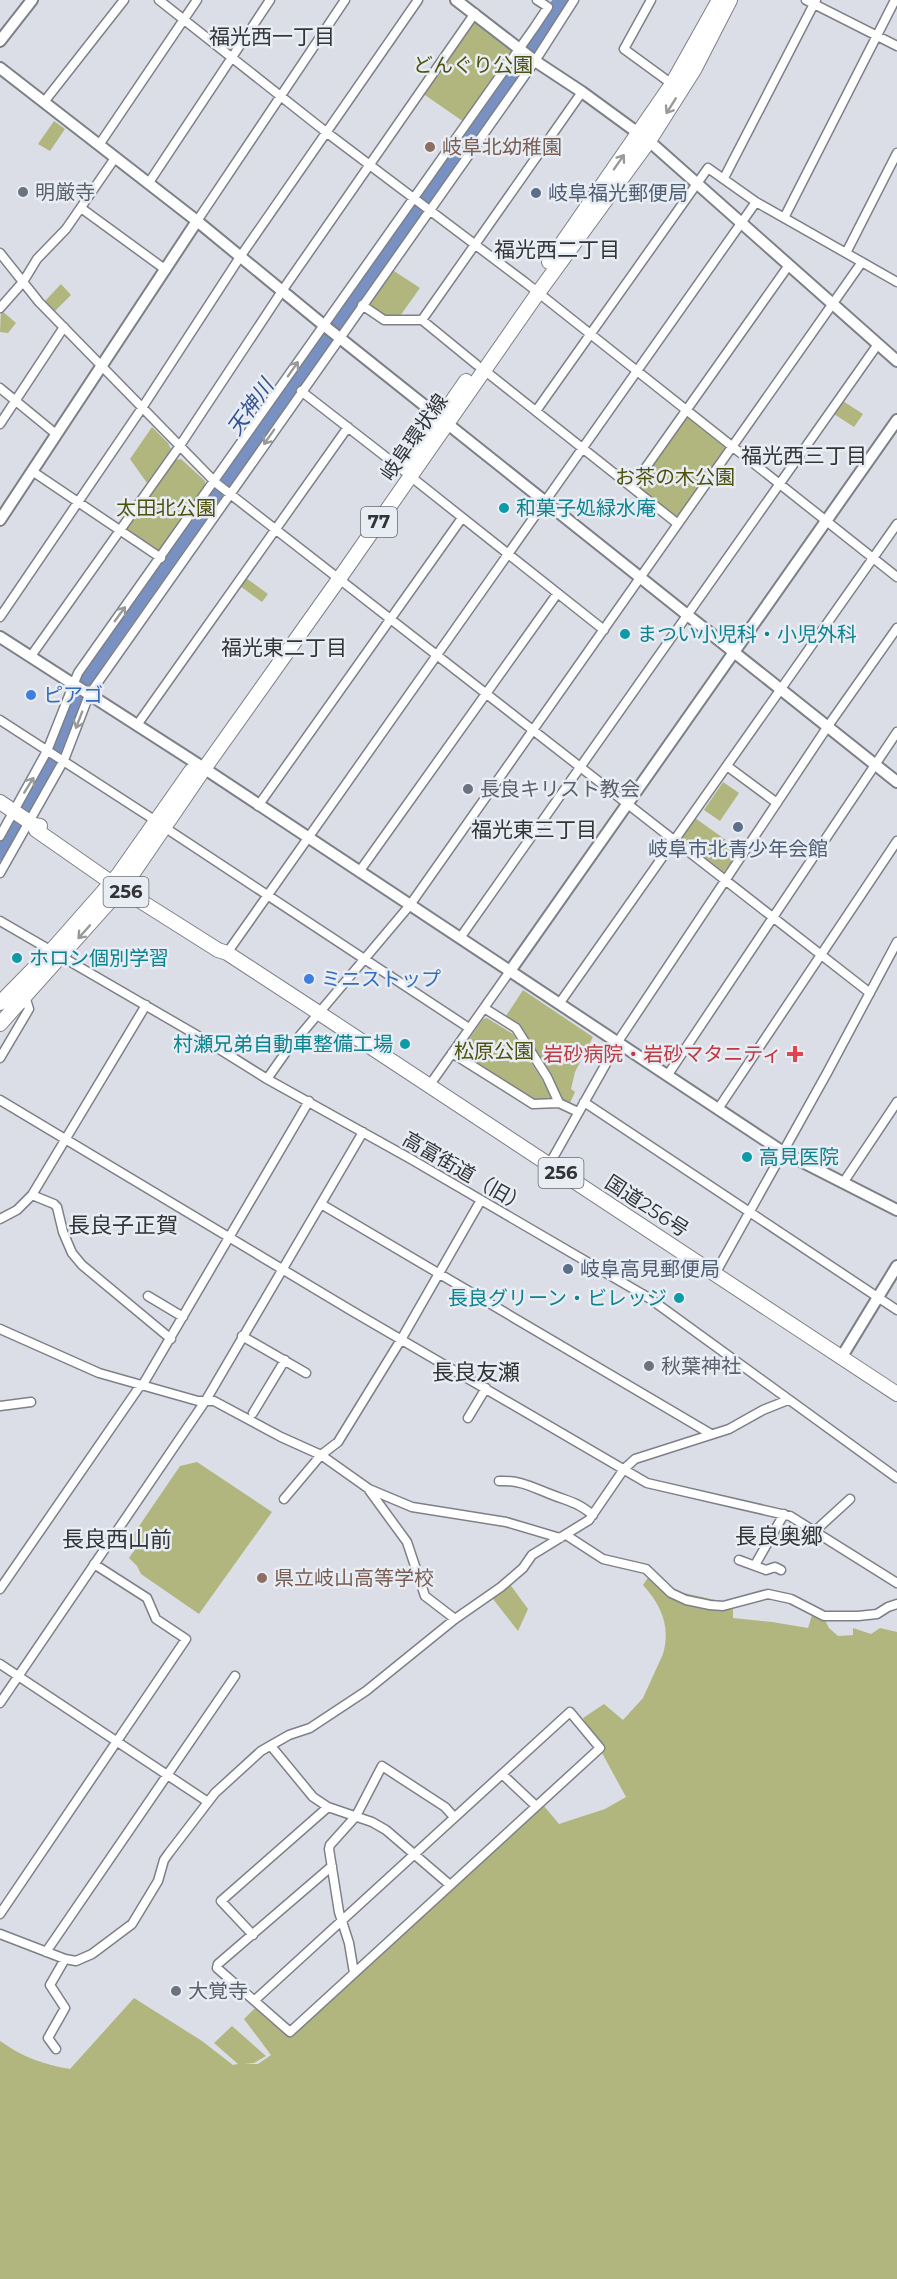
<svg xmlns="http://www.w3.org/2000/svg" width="897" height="2279" font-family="Montserrat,'Noto Sans JP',sans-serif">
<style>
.green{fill:#b1b67e}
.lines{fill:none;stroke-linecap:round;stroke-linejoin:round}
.river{stroke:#7891c2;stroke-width:15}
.minor-casing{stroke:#7d8087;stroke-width:11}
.tertiary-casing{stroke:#7d8087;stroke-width:14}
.primary-casing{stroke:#7d8087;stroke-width:16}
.trunk-casing{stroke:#7d8087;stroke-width:16}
.minor{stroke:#fff;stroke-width:8}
.tertiary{stroke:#fff;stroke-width:10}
.primary{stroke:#fff;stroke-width:14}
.trunk{stroke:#fff;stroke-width:14}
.oneway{stroke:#989a9a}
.education-dot{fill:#8d6e63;stroke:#e8ecf3;stroke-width:2}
.worship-dot{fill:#6b7280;stroke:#e8ecf3;stroke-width:2}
.service-dot{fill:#5c6f8a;stroke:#e8ecf3;stroke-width:2}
.culture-dot{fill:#0f9aa8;stroke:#e8ecf3;stroke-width:2}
.shop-dot{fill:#3f7fe0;stroke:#e8ecf3;stroke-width:2}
.health-dot{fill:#e0444e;stroke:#e8ecf3;stroke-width:2}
.labels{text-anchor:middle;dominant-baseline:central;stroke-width:5;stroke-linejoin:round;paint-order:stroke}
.shield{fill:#e8ecf3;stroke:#696b6f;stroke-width:1.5}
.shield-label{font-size:18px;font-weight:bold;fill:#323436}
.park-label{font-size:20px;fill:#4e510c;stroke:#e8ecf3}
.education-label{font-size:20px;fill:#785e54;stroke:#e8ecf3;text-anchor:start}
.worship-label{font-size:20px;fill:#5b616d;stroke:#e8ecf3;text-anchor:start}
.service-label{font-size:20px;fill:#4e5e75;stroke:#e8ecf3;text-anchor:start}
.street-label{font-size:20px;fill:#323436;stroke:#e8ecf3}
.culture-label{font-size:20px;fill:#0d838f;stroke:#e8ecf3;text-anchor:start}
.shop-label{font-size:20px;fill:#366cbe;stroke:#e8ecf3;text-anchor:start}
.health-label{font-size:20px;fill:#be3a42;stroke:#e8ecf3;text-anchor:end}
.neighbourhood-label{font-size:21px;fill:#323436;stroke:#e8ecf3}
.water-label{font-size:21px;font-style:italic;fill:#355391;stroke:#e8ecf3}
.quarter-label{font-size:22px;fill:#323436;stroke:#e8ecf3}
</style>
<rect width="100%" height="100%" fill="#dbdee6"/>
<path class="green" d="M476 18 516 50 464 122 422 93Z
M54 121 65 129 50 151 38 144Z
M391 269 420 288 400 316 385 317 370 306V300Z
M61 284 71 295 55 311 45 301Z
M1 310 16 323 8 333 0 332Z
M843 401 863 414 854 427 834 414Z
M691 417 723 442 726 448 677 517 637 486 686 418Z
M152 427 168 443 171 449 147 483 130 459Z
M181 459 205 481V488L158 553 129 533 127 527 176 460Z
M246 578 268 594 262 602 240 586Z
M723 782 739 793 720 821 704 810Z
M695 818 740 850 724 872 681 839Z
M523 990 593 1037 575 1072 571 1089 575 1092 570 1103 561 1100 555 1084 521 1030 504 1019Z
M487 1018 513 1034 553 1097 551 1101 528 1103 468 1062 460 1052 483 1019Z
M197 1462 272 1512 199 1614 141 1574 137 1566 129 1558 136 1548 133 1535 180 1466Z
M649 1576 662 1588 733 1604V1618L772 1622 808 1628 812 1615 824 1618 829 1628 838 1636 853 1635V1628L871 1634 880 1628 897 1632V2279H0V2041C21 2056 44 2065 70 2069L134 1998 202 2041 233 2065 238 2064 214 2043 232 2026 266 2056 254 2063 244 2064H258L271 2055 244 2019 257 2006 292 2035 544 1806 559 1824 605 1809 626 1797 583 1718 604 1704 623 1720 643 1698 663 1654C671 1626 661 1605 643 1585Z
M509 1583 528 1609 518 1631 493 1599Z"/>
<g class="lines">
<path class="river" d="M0 853 52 755 76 699 100 657 542 31 561 0"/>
<defs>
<path id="minor" d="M159 0 326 132 526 283 897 577
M651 0 624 49 672 84
M806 0 897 46
M44 102 124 0
M99 145 197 0
M724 178 816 0
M148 184 270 0
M81 208 166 270
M784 218 895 0
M197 221 345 0
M0 253 39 302 216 483 870 993
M846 253 897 153
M362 305 384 320H422
M0 308 23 282 37 259 66 229 115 158
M477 365 422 320 582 92
M484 370 678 524
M0 388 56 434
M301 391 404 471
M536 411 708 168 756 202 897 282
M0 424 64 327
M32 471 161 558
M410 476 604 630
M632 487 789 265
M0 617 142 408 240 257 418 0
M31 656 179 447 282 291 475 13
M0 720 156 821
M137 725 348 427
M727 766 777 803
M258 806 462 518
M164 827 469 1028
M0 836 47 751 78 673 534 28 548 7 537 0
M359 872 557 594
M0 873 64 760 89 695 535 61 574 0
M0 921 200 1037 267 1079 409 1158 649 1298 897 1478
M460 938 878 344
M227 953 756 202
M559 1004 897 524
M484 1008 516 1028 547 1077 559 1103
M452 1053 533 1104 559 1103 578 1112
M0 1058 29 1009 25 996
M667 1076 897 732
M267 1079 286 1052 410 905 862 262
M429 1086 510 971
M0 1100 352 1311 647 1483 790 1516 897 1583
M584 1102 897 1310
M718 1109 897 841
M549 1165 621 1037 828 726 897 628
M843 1183 897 1102
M32 1195 54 1204 57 1207 63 1232 72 1253 82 1265 171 1339
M321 1204 711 1434
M0 1219 17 1210 32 1195 146 1005
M715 1274 827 1073 897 942
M148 1296 183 1317
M0 1329 99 1373 198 1401H214L281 1437 321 1455 369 1489 412 1507 506 1522 560 1538
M242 1336 306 1373
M142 1386 309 1101
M0 1406 31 1402
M253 1413 285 1360
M468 1418 486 1388
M499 1481C520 1480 532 1487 550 1494 570 1502 575 1501 593 1515
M369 1490 407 1542 425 1596 455 1619
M284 1499 321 1455 338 1442 402 1338 481 1200
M815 1531 850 1499
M566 1535 603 1559 646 1569 671 1593 686 1600 710 1605 723 1606 768 1594 791 1599 824 1616H858L877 1614 888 1607 897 1604
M739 1560 766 1570 775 1567 781 1570
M755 1565 784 1514
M0 1589 140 1386
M0 1664 208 1802
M0 1703 206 1400 363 1132
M271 1746 313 1797 328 1807 372 1822 386 1830 450 1885
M502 1774 536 1806
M0 1914 186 1639 156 1619 147 1598 94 1564
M0 1934 65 1959 76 1961 92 1954 132 1924 158 1881 164 1860 169 1853 215 1793 261 1751 289 1735 310 1728 366 1691 455 1619 501 1587 523 1568 532 1555 589 1520 624 1469 635 1459 729 1429 763 1410 788 1400
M253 1935 221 1901 328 1807
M46 1952 235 1676
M354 1973 349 1943 339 1912 329 1849 330 1845 356 1816 382 1766 445 1807 454 1817
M256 1999 570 1712 600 1748 290 2032 217 1968 218 1964 332 1866
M56 2049 48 2038 65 2008 50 1985 65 1959"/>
<path id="tertiary" d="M456 0 535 61 582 92 649 141 897 361
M0 41 32 0
M0 68 197 221 326 327 897 782
M0 520 197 221
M0 637 196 763 783 1152 897 1210
M510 971 897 420
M841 1358 897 1266"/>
<path id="primary" d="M549 262 672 84 719 0
M410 462 466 381
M0 1003 51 951 118 875 191 771
M0 1024 127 882 204 769 339 579 538 293 649 141 694 70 730 0"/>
<path id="trunk" d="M0 802 34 825 40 826
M34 825 36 830 112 883 218 950 227 953 319 1013 897 1394"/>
</defs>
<use href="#minor" class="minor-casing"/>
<use href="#tertiary" class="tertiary-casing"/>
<use href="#primary" class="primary-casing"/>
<use href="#trunk" class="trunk-casing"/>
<use href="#minor" class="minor"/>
<use href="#tertiary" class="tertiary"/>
<use href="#primary" class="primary"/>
<use href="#trunk" class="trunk"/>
</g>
<defs><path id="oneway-shaft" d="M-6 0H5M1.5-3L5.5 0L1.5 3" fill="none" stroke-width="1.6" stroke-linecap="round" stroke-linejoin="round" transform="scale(1.5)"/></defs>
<g class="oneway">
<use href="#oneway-shaft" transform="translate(671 106) rotate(122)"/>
<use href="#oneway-shaft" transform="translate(619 162) rotate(-55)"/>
<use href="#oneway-shaft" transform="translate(293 369) rotate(-55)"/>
<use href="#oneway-shaft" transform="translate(269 437) rotate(125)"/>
<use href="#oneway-shaft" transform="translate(120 614) rotate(-54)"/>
<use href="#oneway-shaft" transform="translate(79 720) rotate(111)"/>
<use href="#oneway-shaft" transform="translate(29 785) rotate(-58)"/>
<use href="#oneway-shaft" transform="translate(84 932) rotate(132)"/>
</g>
<g class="education-dot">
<circle cx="430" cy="147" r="6"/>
<circle cx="262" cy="1578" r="6"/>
</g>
<g class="worship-dot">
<circle cx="23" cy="192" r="6"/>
<circle cx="468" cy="789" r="6"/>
<circle cx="649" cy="1366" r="6"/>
<circle cx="176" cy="1991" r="6"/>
</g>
<g class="service-dot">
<circle cx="536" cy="193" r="6"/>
<circle cx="738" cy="827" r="6"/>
<circle cx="568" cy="1269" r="6"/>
</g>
<g class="culture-dot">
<circle cx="504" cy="508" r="6"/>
<circle cx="625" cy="634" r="6"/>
<circle cx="17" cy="958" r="6"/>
<circle cx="405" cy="1044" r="6"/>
<circle cx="747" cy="1157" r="6"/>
<circle cx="679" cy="1298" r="6"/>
</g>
<g class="shop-dot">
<circle cx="31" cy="695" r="6"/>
<circle cx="309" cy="979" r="6"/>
</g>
<path class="health-dot" d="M792 1045h6v6h6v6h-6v6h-6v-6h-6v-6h6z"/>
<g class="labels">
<g class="shield">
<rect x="361" y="507" width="36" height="30" rx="4.5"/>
<rect x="103.5" y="877" width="45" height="30" rx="4.5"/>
<rect x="538.5" y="1158" width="45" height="30" rx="4.5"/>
</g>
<g class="shield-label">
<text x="379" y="522">77</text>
<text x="126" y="892">256</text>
<text x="561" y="1173">256</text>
</g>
<g class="park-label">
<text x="473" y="65">どんぐり公園</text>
<text x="675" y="477">お茶の木公園</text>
<text x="166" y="508">太田北公園</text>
<text x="494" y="1051">松原公園</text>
</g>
<g class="education-label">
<text x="442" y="147">岐阜北幼稚園</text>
<text x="274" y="1578">県立岐山高等学校</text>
</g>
<g class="worship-label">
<text x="35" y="192">明厳寺</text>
<text x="480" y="789">長良キリスト教会</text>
<text x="661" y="1366">秋葉神社</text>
<text x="188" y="1991">大覚寺</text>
</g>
<g class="service-label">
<text x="548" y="193">岐阜福光郵便局</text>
<text x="738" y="849" text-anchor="middle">岐阜市北青少年会館</text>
<text x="580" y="1269">岐阜高見郵便局</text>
</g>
<g class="street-label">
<text transform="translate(414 437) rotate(-55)">岐阜環状線</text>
<text transform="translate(465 1172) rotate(30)">高富街道（旧）</text>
<text transform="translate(647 1206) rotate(33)">国道256号</text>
</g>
<g class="culture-label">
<text x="516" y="508">和菓子処緑水庵</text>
<text x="637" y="634">まつい小児科・小児外科</text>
<text x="29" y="958">ホロン個別学習</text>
<text x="393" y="1044" text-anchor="end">村瀬兄弟自動車整備工場</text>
<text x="759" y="1157">高見医院</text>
<text x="667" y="1298" text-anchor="end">長良グリーン・ビレッジ</text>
</g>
<g class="shop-label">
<text x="43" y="695">ピアゴ</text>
<text x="321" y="979">ミニストップ</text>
</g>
<g class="health-label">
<text x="782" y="1054">岩砂病院・岩砂マタニティ</text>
</g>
<g class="neighbourhood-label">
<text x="272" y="36">福光西一丁目</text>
<text x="557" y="249">福光西二丁目</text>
<text x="804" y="455">福光西三丁目</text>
<text x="284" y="647">福光東二丁目</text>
<text x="534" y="829">福光東三丁目</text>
</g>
<g class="water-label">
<text transform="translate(250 407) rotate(-55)">天神川</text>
</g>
<g class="quarter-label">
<text x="123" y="1225">長良子正賀</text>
<text x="476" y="1372">長良友瀬</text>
<text x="779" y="1536">長良奥郷</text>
<text x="117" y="1539">長良西山前</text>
</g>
</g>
</svg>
